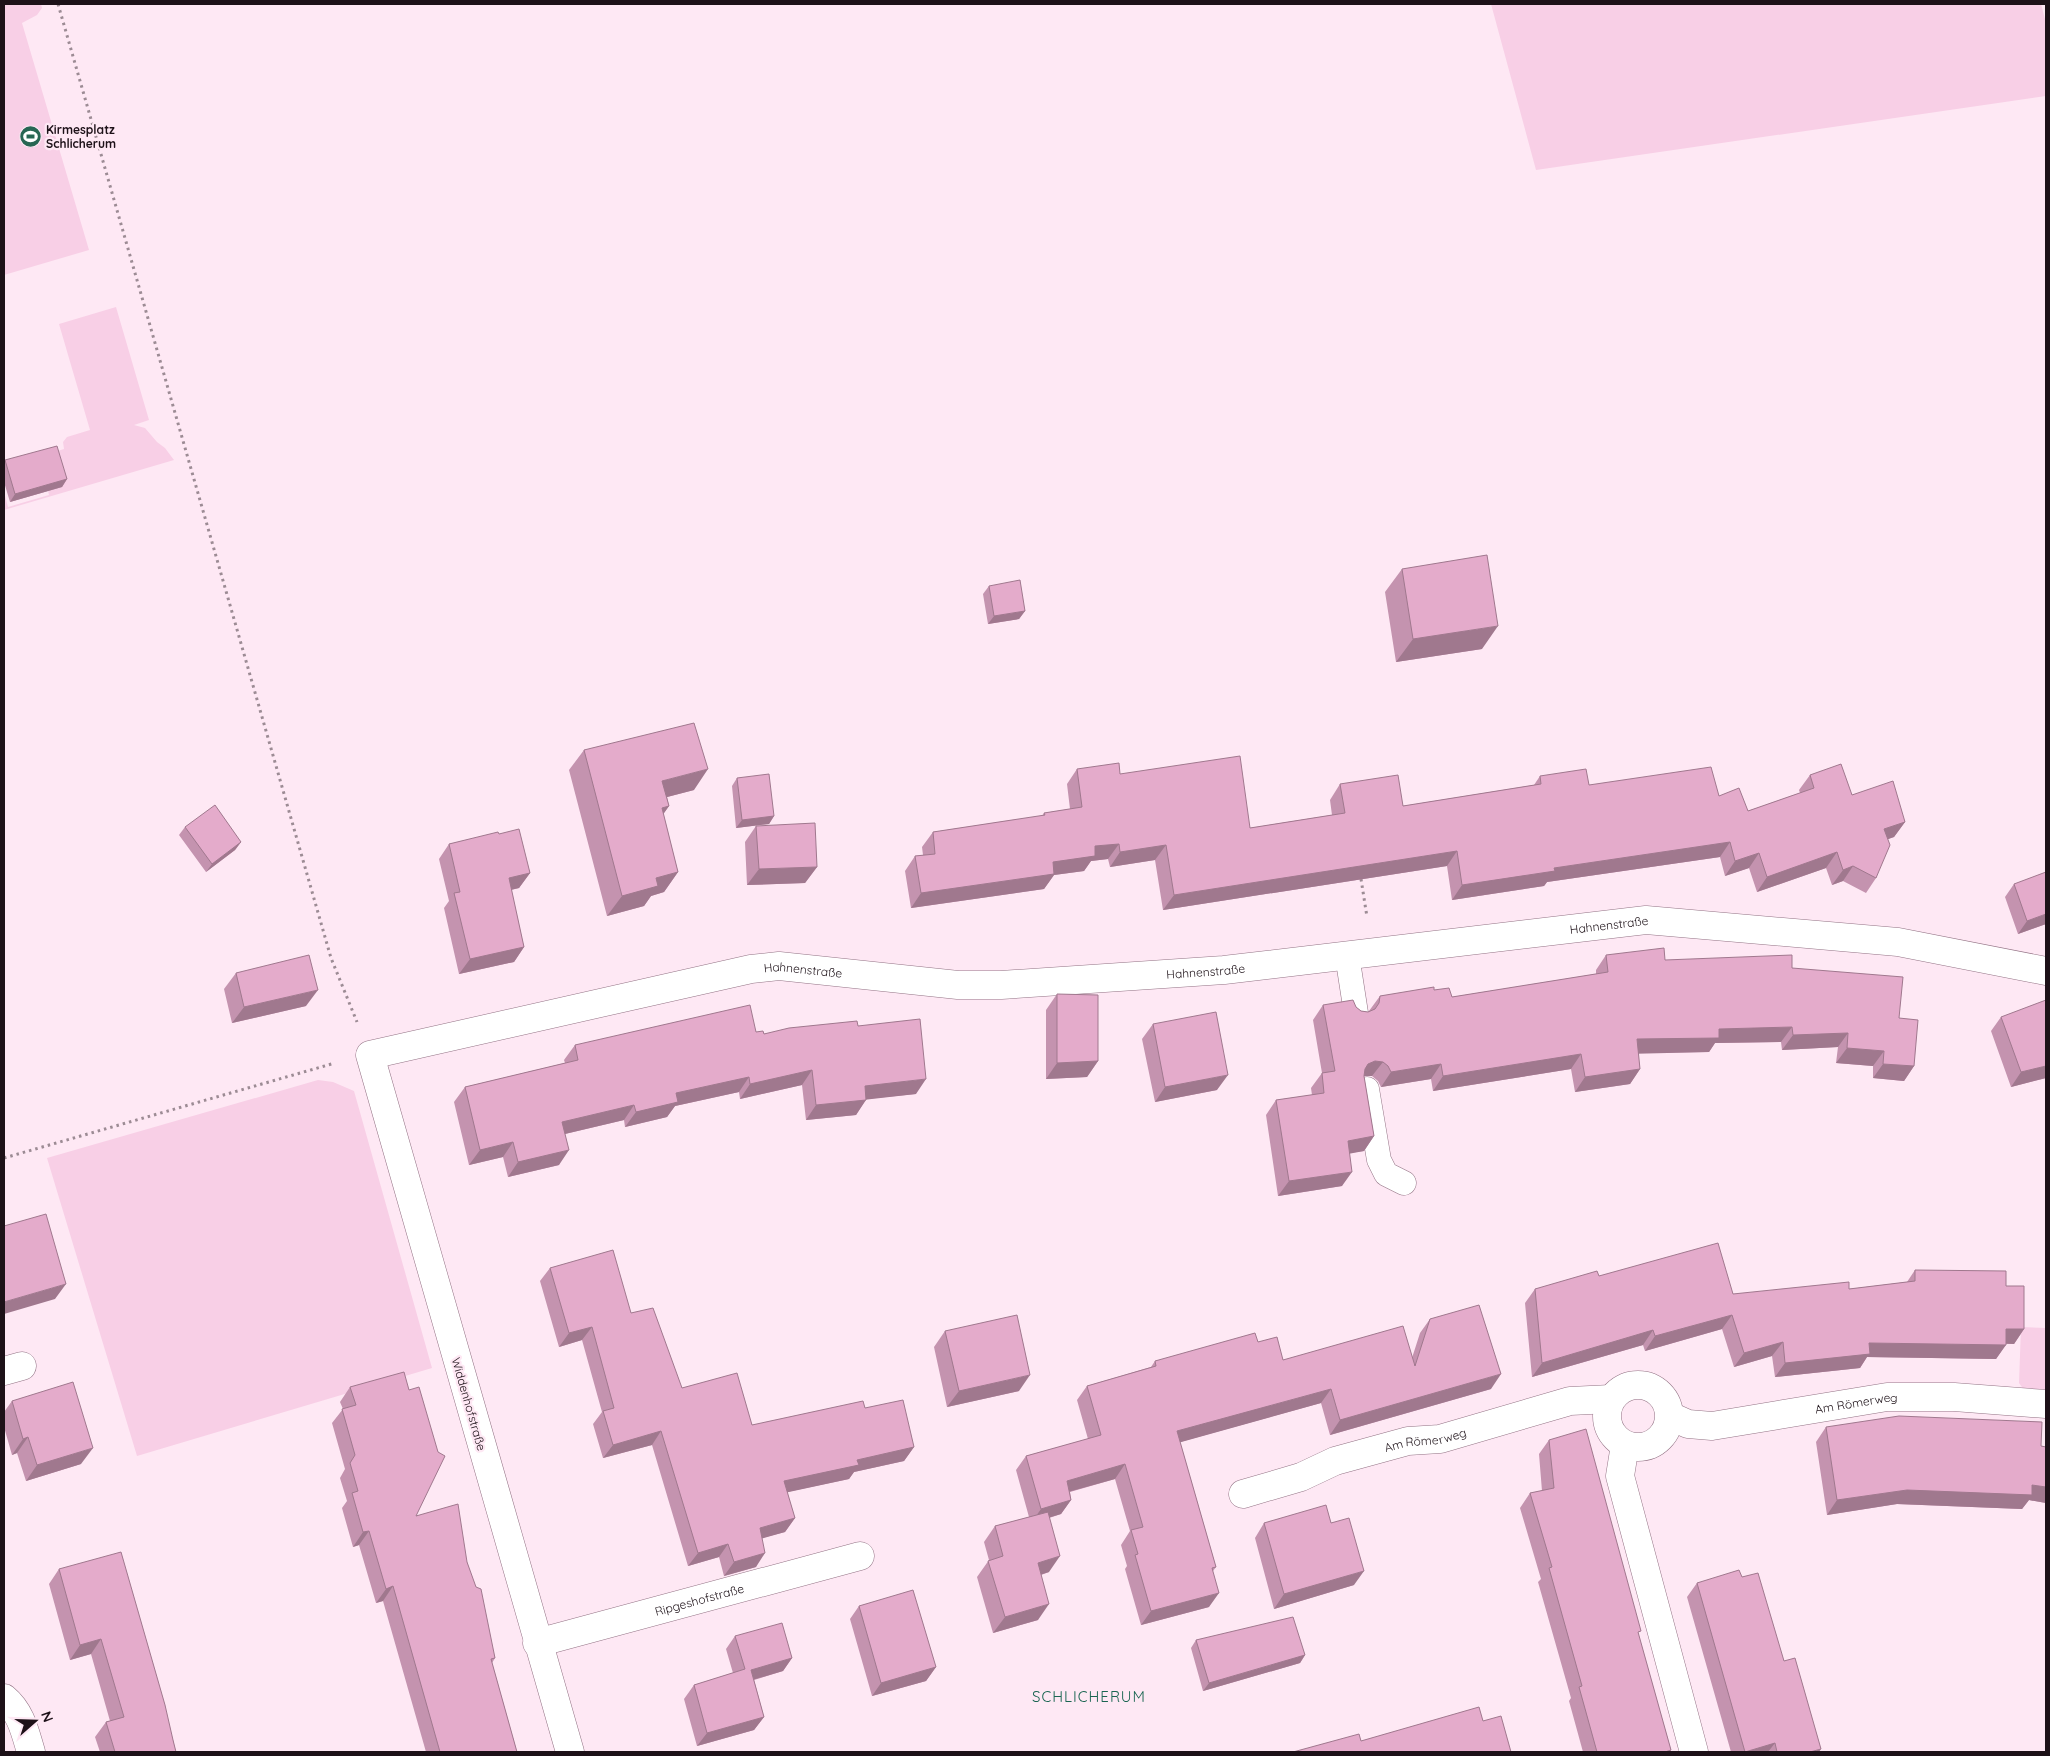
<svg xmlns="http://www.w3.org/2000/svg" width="2050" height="1756" font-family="Quicksand,sans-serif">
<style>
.green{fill:#f8cfe6}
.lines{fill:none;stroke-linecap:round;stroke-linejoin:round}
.service-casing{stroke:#937385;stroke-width:25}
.minor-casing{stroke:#937385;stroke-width:29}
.path{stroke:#9c8b94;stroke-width:3;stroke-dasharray:2.5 4;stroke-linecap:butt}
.service{stroke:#fff;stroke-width:24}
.minor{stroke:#fff;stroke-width:28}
.wall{fill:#c493af}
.shaded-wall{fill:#a0788e}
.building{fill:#e4abcb;stroke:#a0788e}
.labels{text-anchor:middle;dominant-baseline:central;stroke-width:4.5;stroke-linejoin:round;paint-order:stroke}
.poi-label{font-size:12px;font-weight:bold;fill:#1d1118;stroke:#fee8f4;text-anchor:start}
.street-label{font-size:12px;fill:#1d1118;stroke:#fee8f4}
.quarter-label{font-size:15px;letter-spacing:1px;fill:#1a6551;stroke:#fee8f4}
</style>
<rect width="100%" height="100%" fill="#fee8f4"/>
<path class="green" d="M4 4H41L42 8 37 15 22 23 89 250 4 275Z
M1491 4H2041L2046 23V96L1536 170Z
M116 307 149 420 134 425 145 428 157 442 165 448 174 460 4 510V492L8 507 49 495 48 491 61 487 51 453 64 449 63 442 67 437 90 430 59 324Z
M318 1080 333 1082 354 1091 432 1368 137 1456 47 1158Z
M2021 1327 2046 1328V1396L2027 1394 2019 1383Z"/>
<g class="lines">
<defs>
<path id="service" d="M1347 955 1356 1013
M1367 1089 1379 1160 1386 1174 1404 1183"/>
<g id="minor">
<path d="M4 1371 22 1366"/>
<circle cx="1638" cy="1416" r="31"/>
<path id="s1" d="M1670 1416 1688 1424 1712 1426 1887 1397H1954L2046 1404"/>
<path d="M1625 1445 1620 1476 1694 1752"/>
<path id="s2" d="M1243 1494 1301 1477 1335 1461 1408 1441 1440 1439 1570 1401 1611 1399"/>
<path id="s3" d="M537 1643 860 1556"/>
<path d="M4 1698C21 1712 25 1732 31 1752"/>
<path id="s4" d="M570 1752 370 1055 751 969 779 966 958 985H1001L1224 970 1646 920 1898 942 2046 971"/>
</g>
</defs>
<use href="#service" class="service-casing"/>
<use href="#minor" class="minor-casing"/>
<path class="path" d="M58 4 331 958 357 1022
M1361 879 1367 917
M4 1158 335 1063"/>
<use href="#service" class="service"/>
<use href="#minor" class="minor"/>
</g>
<path class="wall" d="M5 460 67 479 62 487 10 502 4 482V462Z
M1402 569 1482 649 1396 662 1385 592Z
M989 586 1025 611 1019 619 988 624 983 594Z
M584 750 694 790 667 797 669 806 663 814 678 872 664 892 651 896 644 906 607 916 569 770Z
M1077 769 1120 774 1250 828 1332 815 1330 800 1340 784 1403 806 1534 785 1540 776 1589 785 1719 796 1748 811 1800 793 1799 790 1810 775 1852 795 1905 822 1894 837 1888 839 1876 878 1866 893 1843 881 1832 885 1826 868 1757 892 1749 868 1725 876 1720 857 1547 882 1544 886 1452 900 1447 866 1163 910 1155 860 1110 867 1108 859 1091 861 1084 871 1054 875 1044 889 911 908 905 871 915 856 923 855 922 847 933 832 1042 816 1044 813 1070 809 1067 784Z
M737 778 774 816 769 824 736 828 732 786Z
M756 826 817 867 805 883 747 885 745 842Z
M185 827 241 842 235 850 206 872 179 835Z
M499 834 530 873 519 888 511 890 524 947 514 962 459 974 444 908 449 901 439 859 449 844Z
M2014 884 2046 924 2018 934 2005 897Z
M1606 955 1665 960 1792 968 1899 1018 1914 1066 1904 1081 1873 1078V1066L1836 1063 1838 1047 1782 1050 1781 1042 1715 1043 1709 1052 1638 1053 1640 1069 1630 1084 1575 1092 1571 1069 1433 1091 1431 1079 1381 1087 1378 1081 1372 1076H1364L1374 1136 1364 1151 1349 1153 1342 1186 1278 1196 1266 1115 1276 1100 1312 1095 1311 1088 1322 1073 1313 1020 1323 1005 1356 1007 1361 1011 1368 1012 1369 1011 1380 996 1434 990 1452 997 1596 974V970Z
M236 973 306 1006 232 1023 224 989Z
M1057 994 1098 1061 1087 1077 1046 1079V1010Z
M2001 1017 2046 1078 2011 1087 1991 1031Z
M1153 1024 1217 1090 1155 1102 1142 1039Z
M858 1026 916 1094 866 1099 856 1115 806 1120 802 1085 740 1099 739 1092 675 1106 667 1117 625 1127 624 1120 565 1134 559 1165 508 1177 503 1157 469 1165 454 1102 465 1087 565 1063 564 1060 575 1045 756 1032 764 1034Z
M550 1268 631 1313 682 1388 752 1425 865 1408 914 1447 904 1461 854 1472 849 1479 787 1492 795 1518 785 1532 762 1538 756 1567 724 1576 719 1557 688 1566 652 1445 603 1458 593 1424 602 1412 582 1340 559 1347 540 1281Z
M1915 1270 2006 1286 2024 1329 2014 1344H2006L1996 1359 1867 1357 1860 1368 1775 1377 1772 1356 1734 1367 1722 1329 1645 1351 1643 1345 1532 1377 1525 1303 1535 1289 1599 1276 1733 1294 1849 1289 1907 1282Z
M1430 1319 1491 1389 1330 1435 1321 1403 1180 1442 1216 1567 1213 1571 1209 1607 1141 1625 1125 1569 1127 1566 1121 1545 1130 1531 1115 1479 1070 1492 1071 1500 1061 1514 1049 1518V1572L1041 1575 1038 1620 993 1633 977 1577 989 1560 984 1542 995 1526 1029 1517 1016 1470 1026 1456 1088 1439 1077 1400 1087 1386 1151 1367 1155 1361 1258 1342 1283 1360 1412 1358 1420 1333Z
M945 1331 1019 1391 947 1407 934 1347Z
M350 1387 416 1516 467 1562 495 1658 492 1663 517 1752H426L383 1601 376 1603 359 1545 353 1547 342 1508 347 1501 340 1478 345 1469 332 1423 343 1409 340 1402Z
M12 1401 81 1464 26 1481 17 1453 12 1455 4 1427V1412Z
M1826 1427 2046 1447V1503L2029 1500 2022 1509 1897 1504 1827 1515 1816 1442Z
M1549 1440 1638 1634 1671 1750 1670 1752H1583L1569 1701 1571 1698 1538 1582 1541 1579 1520 1508 1530 1493 1542 1491 1539 1454Z
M1264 1523H1331L1354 1585 1274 1609 1255 1538Z
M59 1569 173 1740 176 1752H100L95 1737 106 1722 110 1721 91 1654 70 1660 49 1584Z
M1742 1577 1784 1661 1819 1752H1731L1687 1597 1697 1583Z
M859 1606 936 1667 926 1681 872 1696 850 1619Z
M735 1636 792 1658 783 1671 754 1680 764 1717 754 1730 697 1746 684 1699 694 1685 733 1673 726 1649Z
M1196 1640 1305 1655 1300 1663 1203 1691 1191 1648Z"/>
<path class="shaded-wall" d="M67 479 62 487 10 502 15 494Z
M1025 611 1019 619 988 624 994 616Z
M1498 626 1482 649 1396 662 1413 639Z
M708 769 694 790 648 802 662 781Z
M669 806 655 826 662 808Z
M774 816 769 824 736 828 742 820Z
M1905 822 1894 837 1874 844 1884 829Z
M241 842 235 850 206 872 212 864Z
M1730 842 1720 857 1547 882 1544 886 1452 900 1462 885 1554 868Z
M1119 844 1108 859 1091 861 1084 871 1054 875 1044 889 911 908 921 893 1053 862 1095 846Z
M1166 845 1155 860 1110 867 1120 852Z
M1457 851 1447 866 1163 910 1174 895Z
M1837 852 1826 868 1757 892 1767 877Z
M1759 853 1749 868 1725 876 1735 861Z
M1853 866 1843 881 1832 885 1843 870Z
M817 867 805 883 747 885 759 869Z
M678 872 664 892 651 896 644 906 607 916 622 896 656 878Z
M530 873 519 888 498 893 509 878Z
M2046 914V924L2018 934 2027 921Z
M524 947 514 962 459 974 470 959Z
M318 990 306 1006 232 1023 244 1007Z
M1792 1027 1781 1042 1715 1043 1709 1052 1626 1054 1637 1039 1719 1029Z
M1848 1033 1838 1047 1782 1050 1793 1035Z
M1847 1048 1884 1051 1873 1066 1836 1063Z
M1581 1054 1571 1069 1433 1091 1443 1076Z
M1098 1061 1087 1077 1046 1079 1057 1063Z
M1375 1061 1383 1062 1372 1076H1364L1358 1079 1368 1064Z
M1441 1064 1431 1079 1381 1087 1391 1072Z
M1883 1064 1914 1066 1904 1081 1873 1078Z
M2046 1066V1078L2011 1087 2021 1072Z
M1640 1069 1630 1084 1575 1092 1585 1077Z
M812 1070 802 1085 740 1099 750 1084Z
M1228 1075 1217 1090 1155 1102 1165 1087Z
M749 1077 739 1092 675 1106 667 1117 625 1127 636 1112 676 1093Z
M926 1079 916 1094 854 1101 865 1086Z
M866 1100 856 1115 806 1120 816 1105Z
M634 1105 624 1120 552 1137 562 1122Z
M1374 1136 1364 1151 1337 1156 1348 1141Z
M513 1142 503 1157 469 1165 480 1150Z
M569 1150 559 1165 508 1177 518 1162Z
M1352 1172 1342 1186 1278 1196 1289 1181Z
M66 1284 55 1299 4 1314V1302Z
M1732 1315 1722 1329 1645 1351 1655 1336Z
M592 1327 582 1340 559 1347 569 1333Z
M2006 1329H2024L2014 1344 1996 1343Z
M1653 1330 1643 1345 1532 1377 1542 1363Z
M1783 1342 1772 1356 1734 1367 1744 1353Z
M1869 1343 2006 1345 1996 1359 1867 1357 1860 1368 1775 1377 1785 1363Z
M1501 1374 1491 1389 1330 1435 1340 1420Z
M1030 1375 1019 1391 947 1407 959 1391Z
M1331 1389 1321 1403 1167 1446 1177 1431Z
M661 1431 652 1445 603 1458 613 1445Z
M28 1437 17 1453 12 1455 23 1439Z
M914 1447 904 1461 854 1472 849 1479 775 1495 784 1481 857 1460Z
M93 1448 81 1464 26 1481 37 1465Z
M1125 1464 1115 1479 1057 1495 1067 1481Z
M2032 1485 2046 1487V1503L2029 1500 2022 1509 1897 1504 1827 1515 1837 1500 1907 1490Z
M1071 1500 1061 1514 1031 1523 1041 1509Z
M795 1518 785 1532 750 1542 760 1528Z
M369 1531 359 1545 353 1547 363 1532Z
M728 1544 719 1557 688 1566 698 1553Z
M765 1553 756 1567 724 1576 734 1562Z
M1060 1556 1049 1572 1027 1579 1038 1563Z
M1364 1571 1354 1585 1274 1609 1284 1594Z
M393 1586 383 1601 376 1603 386 1589Z
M1219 1593 1209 1607 1141 1625 1151 1611Z
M1049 1604 1038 1620 993 1633 1005 1617Z
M101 1639 91 1654 70 1660 80 1645Z
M1305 1655 1300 1663 1203 1691 1209 1683Z
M792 1658 783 1671 742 1683 751 1670Z
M936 1667 926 1681 872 1696 881 1683Z
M764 1717 754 1730 697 1746 707 1733Z
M1775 1743 1768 1752H1745Z
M1821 1749 1819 1752H1810Z"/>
<path class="building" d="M57 446 67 479 15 494 5 460Z
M1487 555 1498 626 1413 639 1402 569Z
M1020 580 1025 611 994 616 989 586Z
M694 723 708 769 662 781 669 806 662 808 678 872 656 878 658 886 622 896 584 750Z
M1240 756 1250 828 1345 813 1340 784 1398 775 1403 806 1541 784 1540 776 1586 769 1589 785 1711 767 1719 796 1739 788 1748 811 1814 788 1810 775 1841 764 1852 795 1893 781 1905 822 1884 829 1890 845 1876 878 1853 866 1843 870 1837 852 1767 877 1759 853 1735 861 1730 842 1554 868 1555 871 1462 885 1457 851 1174 895 1166 845 1120 852 1119 844 1095 846V856L1053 862 1054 874 921 893 915 856 935 854 933 832 1045 815 1044 813 1082 807 1077 769 1119 763 1120 774Z
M769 774 774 816 742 820 737 778Z
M215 805 241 842 212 864 185 827Z
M815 823 817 867 759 869 756 826Z
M519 829 530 873 509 878 524 947 470 959 454 893 460 892 449 844 498 832 499 834Z
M2046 872V914L2027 921 2014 884Z
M1664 948 1665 960 1792 955V968L1903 977 1899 1018 1918 1020 1914 1066 1883 1064 1884 1051 1847 1048 1848 1033 1793 1035 1792 1027 1719 1029V1038L1637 1039 1640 1069 1585 1077 1581 1054 1443 1076 1441 1064 1391 1072 1388 1066 1383 1062 1375 1061 1368 1064 1365 1069 1364 1076 1374 1136 1348 1141 1352 1172 1289 1181 1276 1100 1324 1093 1322 1073 1335 1071 1323 1005 1353 1000 1356 1007 1361 1011 1368 1012 1375 1009 1379 1003 1380 996 1434 987V990L1449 988 1452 997 1608 972 1606 955Z
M309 955 318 990 244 1007 236 973Z
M1057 994 1098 995V1061L1057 1063Z
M2046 1000V1066L2021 1072 2001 1017Z
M750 1005 756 1032 763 1031 764 1034 789 1028 857 1021 858 1026 920 1019 926 1079 865 1086 866 1100 816 1105 812 1070 750 1084 749 1077 676 1093 678 1102 636 1112 634 1105 562 1122 569 1150 518 1162 513 1142 480 1150 465 1087 578 1060 575 1045Z
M1216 1012 1228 1075 1165 1087 1153 1024Z
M46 1214 66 1284 4 1302V1226Z
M1718 1243 1733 1294 1849 1282V1289L1915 1281V1270L2006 1271V1286H2024V1329H2006V1345L1869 1343 1870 1354 1785 1363 1783 1342 1744 1353 1732 1315 1655 1336 1653 1330 1542 1363 1535 1289 1597 1271 1599 1276Z
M613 1250 631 1313 653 1308 682 1388 737 1373 752 1425 863 1401 865 1408 903 1400 914 1447 857 1460 859 1465 784 1481 795 1518 760 1528 765 1553 734 1562 728 1544 698 1553 661 1431 613 1445 603 1411 614 1408 592 1327 569 1333 550 1268Z
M1479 1305 1501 1374 1340 1420 1331 1389 1177 1431 1216 1567 1212 1568 1219 1593 1151 1611 1135 1555 1138 1554 1131 1530 1143 1527 1125 1464 1067 1481 1071 1500 1041 1509 1026 1456 1101 1435 1087 1386 1156 1366 1155 1361 1255 1333 1258 1342 1277 1337 1283 1360 1403 1326 1415 1366 1430 1319Z
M1017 1315 1030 1375 959 1391 945 1331Z
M404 1372 409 1390 419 1387 438 1452 445 1456 416 1516 458 1504 467 1562 476 1587 481 1589 495 1658 491 1659 517 1752H440L393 1586 386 1589 369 1531 363 1532 352 1493 358 1491 350 1463 355 1455 342 1409 356 1405 350 1387Z
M73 1382 93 1448 37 1465 28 1437 23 1439 12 1401Z
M1899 1416 2042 1422 2041 1446 2046 1447V1487L2032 1485V1495L1907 1490 1837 1500 1826 1427Z
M1586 1429 1641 1631 1638 1632 1671 1750 1665 1752H1597L1579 1687 1582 1686 1549 1568 1552 1567 1530 1493 1554 1488 1549 1440Z
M1326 1505 1331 1523 1349 1518 1364 1571 1284 1594 1264 1523Z
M1048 1512 1060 1556 1038 1563 1049 1604 1005 1617 988 1561 1003 1556 995 1526Z
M121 1552 165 1705 173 1740 176 1752H115L106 1722 124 1717 101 1639 80 1645 59 1569Z
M1739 1570 1742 1577 1758 1573 1784 1661 1795 1658 1821 1749 1810 1752H1777L1775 1743 1745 1752 1697 1583Z
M913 1590 936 1667 881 1683 859 1606Z
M1293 1617 1305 1655 1209 1683 1196 1640Z
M782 1623 792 1658 751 1670 764 1717 707 1733 694 1685 745 1669 735 1636Z
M1479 1707 1483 1721 1501 1716 1511 1752H1293L1359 1734 1361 1741Z"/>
<defs>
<symbol id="stadium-disc" viewBox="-11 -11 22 22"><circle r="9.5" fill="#276653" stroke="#fee8f4"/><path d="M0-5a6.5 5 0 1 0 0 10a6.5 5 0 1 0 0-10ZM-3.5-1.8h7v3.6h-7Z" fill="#fff"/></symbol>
</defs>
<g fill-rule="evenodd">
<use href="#stadium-disc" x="18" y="124" width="25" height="25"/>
</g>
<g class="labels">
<g class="poi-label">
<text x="46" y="129">Kirmesplatz<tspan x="46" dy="14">Schlicherum</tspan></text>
</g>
<g class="street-label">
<text stroke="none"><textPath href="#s4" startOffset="1978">Hahnenstraße</textPath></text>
<text stroke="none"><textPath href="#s4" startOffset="1572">Hahnenstraße</textPath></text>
<text stroke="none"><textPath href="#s4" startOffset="1168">Hahnenstraße</textPath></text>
<text stroke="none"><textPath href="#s1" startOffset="190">Am Römerweg</textPath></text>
<text transform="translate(469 1404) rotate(74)">Widdenhofstraße</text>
<text stroke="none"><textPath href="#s2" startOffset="191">Am Römerweg</textPath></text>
<text stroke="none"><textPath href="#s3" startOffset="168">Ripgeshofstraße</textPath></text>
</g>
<g class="quarter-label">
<text x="1089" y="1696">SCHLICHERUM</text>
</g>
</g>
<rect width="2050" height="1756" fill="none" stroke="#1d1118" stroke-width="10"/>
<g transform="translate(35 1721) rotate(70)" stroke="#fee8f4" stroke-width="4" paint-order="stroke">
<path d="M0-4L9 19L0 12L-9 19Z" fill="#1d1118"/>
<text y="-8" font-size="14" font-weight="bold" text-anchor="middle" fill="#1d1118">N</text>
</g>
</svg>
